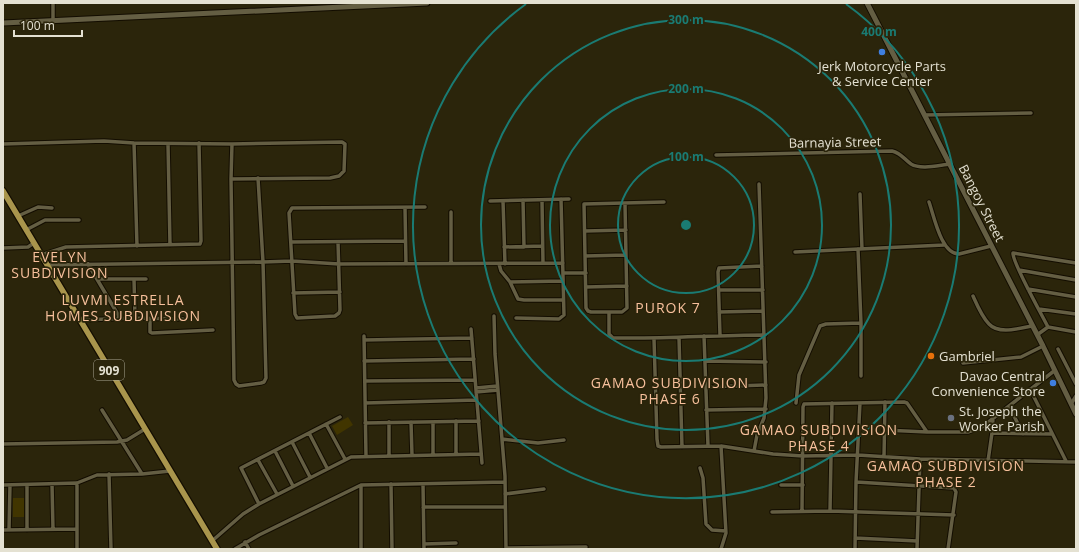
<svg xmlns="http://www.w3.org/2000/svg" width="1079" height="552" font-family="'Open Sans',sans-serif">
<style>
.pitch{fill:#413500}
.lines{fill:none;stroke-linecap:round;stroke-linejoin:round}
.street-casing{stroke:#130d00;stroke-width:5.5}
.secondary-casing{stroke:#130d00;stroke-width:7}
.primary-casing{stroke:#130d00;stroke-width:8}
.street{stroke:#645e43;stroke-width:3.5}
.secondary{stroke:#645e43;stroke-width:5}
.primary{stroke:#a9954c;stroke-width:5.5}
.ring{fill:none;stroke:#1a7b73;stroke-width:2}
.shop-dot{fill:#3f7fe0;stroke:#2b250b;stroke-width:1.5}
.food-dot{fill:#e8710a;stroke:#2b250b;stroke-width:1.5}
.worship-dot{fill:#6b7280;stroke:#2b250b;stroke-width:1.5}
.labels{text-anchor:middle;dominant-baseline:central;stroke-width:3.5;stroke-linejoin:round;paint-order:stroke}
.shield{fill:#2b250b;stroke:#aca996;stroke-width:1}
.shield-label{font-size:12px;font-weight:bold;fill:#e4e1d2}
.poi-label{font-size:13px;fill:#e4e1d2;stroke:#2b250b;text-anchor:start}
.street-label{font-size:13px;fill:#e4e1d2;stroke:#2b250b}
.neighbourhood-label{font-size:14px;letter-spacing:1px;fill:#f7c09c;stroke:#2b250b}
.centre{fill:#1a7b73;stroke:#2b250b;stroke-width:2}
.ring-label{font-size:12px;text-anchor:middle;font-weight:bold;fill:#1a7b73;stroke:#2b250b;stroke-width:3.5;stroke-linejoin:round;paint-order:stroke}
</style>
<rect width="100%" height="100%" fill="#2b250b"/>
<path class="pitch" d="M348 417 353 425 337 435 332 426Z
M13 498H24V517H13Z"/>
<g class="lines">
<defs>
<path id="street" d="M53 3V20
M924 115 1031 113
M134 143 137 246
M3 144 104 141 134 143 232 144 342 142 345 144 344 171 339 176 330 178 231 179
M168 144 170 245
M232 144 231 179 234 380 236 384 239 386 261 383 264 382 266 378 263 262 258 178
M716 155 892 151C901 153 904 159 911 164 921 170 939 165 950 164
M860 194 862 249
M523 200 524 247
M542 200 543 263
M490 201 569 199
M503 201 505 264
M929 202C934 216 941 254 959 254L991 246
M625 204 627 308 622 312H591L588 311 586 308 584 204 664 202
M405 208 406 264
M18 216 38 207 52 208
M26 230 45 220H79
M585 231 626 230
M291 242 405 241
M338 242 340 310 339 313 335 316 297 318 295 314 289 213 292 208 425 207
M504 247 542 246
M3 248 28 247 34 243
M795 252 944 245
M41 255 66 247 200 244 201 241 199 143
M585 256 626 255
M451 263V212
M88 264 120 318
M499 264 501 271 510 282 518 299 524 300H563
M47 265 263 262 292 261 339 264 563 263
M1019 270 1076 280
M563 273H586
M97 279H146
M134 279 135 318
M510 282 563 281
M586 287 627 286
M1028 289 1076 297
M719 290H763
M293 293 340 292
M973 296C977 305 982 317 989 324 999 335 1020 328 1032 326
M1039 309 1076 314
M609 312V334L613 338H617C666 339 715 335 765 335
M719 312 763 311
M494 316 495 354 505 476 506 549
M516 318 559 319 564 315 561 199
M150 319V332L152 333 213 330
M80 320 135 318 183 319
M861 323V376
M1048 327C1042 315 1012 262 1013 253L1076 263
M471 329 482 463
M720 335 718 272 719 268 762 266
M1037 335 1048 327 1076 332
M364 336 366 456
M704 336 708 446
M679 338 682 447
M654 339 657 439 658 446 661 447 721 446 773 454 803 456 858 455 920 459 1076 462
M364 340 472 338
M1058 349 1076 384
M364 361 474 359
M705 361 766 362
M963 363 1021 357 1043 346
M365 381 475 380
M705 387 766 385
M476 388 497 386
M1030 389 1066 461
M476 392 498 390
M365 403 477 400
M796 403 799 375 820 326 826 324 861 323 858 249
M1071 404 1076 396
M1009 406 1023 434
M102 410 142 474
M706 410 766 409
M456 421V454
M389 422V455
M411 422 412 455
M433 422V455
M365 423 479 421
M326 424 345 459
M884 430 927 432
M309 433 327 468
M992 433 1051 434
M502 439 538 443 564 440
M292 442 310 477
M3 444 117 442 127 440 145 429
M721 446 726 533 721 549
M275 451 293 486
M754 451 757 435 764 418 766 398 759 184
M884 457 885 402
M258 460 277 494
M988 461 992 433 993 418
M700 468 703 478 706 524 712 530 726 531
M109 474 111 549
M856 482 954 488 956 492 948 549
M77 483V549
M52 484 53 529
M391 484 392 549
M423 484 424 549
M3 485 77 483 97 475 142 474 170 471
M27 485V530
M361 485V549
M781 485H803
M505 494 544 489
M259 504 241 468 340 417
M423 507H505
M802 511 803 407 804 404 904 402 907 403 927 432H968L982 427 1054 371
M830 511 832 403
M772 512 830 511 954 515
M3 530 77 529
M9 530 10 485
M855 538 917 541
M212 541 243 514 259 504 351 457 481 454
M245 542 249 549
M424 544 456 543
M506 548 586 547
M235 549 259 535 361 485 505 482
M855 549 856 482 860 403
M917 549 920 459"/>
<path id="secondary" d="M867 3 1043 346 1076 414
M3 23 427 3"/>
<path id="primary" d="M3 191 217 549"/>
</defs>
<use href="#street" class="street-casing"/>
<use href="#secondary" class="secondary-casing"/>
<use href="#primary" class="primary-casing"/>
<use href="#street" class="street"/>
<use href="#secondary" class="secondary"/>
<use href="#primary" class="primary"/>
</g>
<g class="ring">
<circle cx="686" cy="225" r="68"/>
<circle cx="686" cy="225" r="136"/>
<circle cx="686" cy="225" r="205"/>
<path d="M846 4A273 273 0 1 1 526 4"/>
</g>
<g class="shop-dot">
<circle cx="882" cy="52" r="4"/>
<circle cx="1053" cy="383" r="4"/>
</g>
<circle class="food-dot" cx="931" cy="356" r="4"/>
<circle class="worship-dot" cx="951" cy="418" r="4"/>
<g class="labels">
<rect class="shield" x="94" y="360" width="30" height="20" rx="3"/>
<g class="shield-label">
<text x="109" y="370">909</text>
</g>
<g class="poi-label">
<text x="882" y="66" text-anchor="middle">Jerk Motorcycle Parts<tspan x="882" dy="15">&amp; Service Center</tspan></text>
<text x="939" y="356">Gambriel</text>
<text x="1045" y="376" text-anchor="end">Davao Central<tspan x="1045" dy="15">Convenience Store</tspan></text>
<text x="959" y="411">St. Joseph the<tspan x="959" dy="15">Worker Parish</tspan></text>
</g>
<g class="street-label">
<text transform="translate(835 142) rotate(-1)">Barnayia Street</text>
<text transform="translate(982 203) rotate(63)">Bangoy Street</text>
</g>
<g class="neighbourhood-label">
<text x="60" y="256">EVELYN<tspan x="60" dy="16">SUBDIVISION</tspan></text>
<text x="123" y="299">LUVMI ESTRELLA<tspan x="123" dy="16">HOMES SUBDIVISION</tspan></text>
<text x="668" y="307">PUROK 7</text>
<text x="670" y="382">GAMAO SUBDIVISION<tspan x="670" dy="16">PHASE 6</tspan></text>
<text x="819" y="429">GAMAO SUBDIVISION<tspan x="819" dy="16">PHASE 4</tspan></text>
<text x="946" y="465">GAMAO SUBDIVISION<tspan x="946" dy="16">PHASE 2</tspan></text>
</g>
</g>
<circle cx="686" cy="225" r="6" class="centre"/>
<g class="ring-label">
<text x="686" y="24">300 m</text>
<text x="879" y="36">400 m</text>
<text x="686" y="93">200 m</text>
<text x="686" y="161">100 m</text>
</g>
<rect width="1079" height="552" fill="none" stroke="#e4e1d2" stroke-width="8"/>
<path d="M14 30v6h68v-6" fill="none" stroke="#e4e1d2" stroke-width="2"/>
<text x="20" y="30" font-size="12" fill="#e4e1d2" stroke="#2b250b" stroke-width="3" paint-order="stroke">100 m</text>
</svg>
